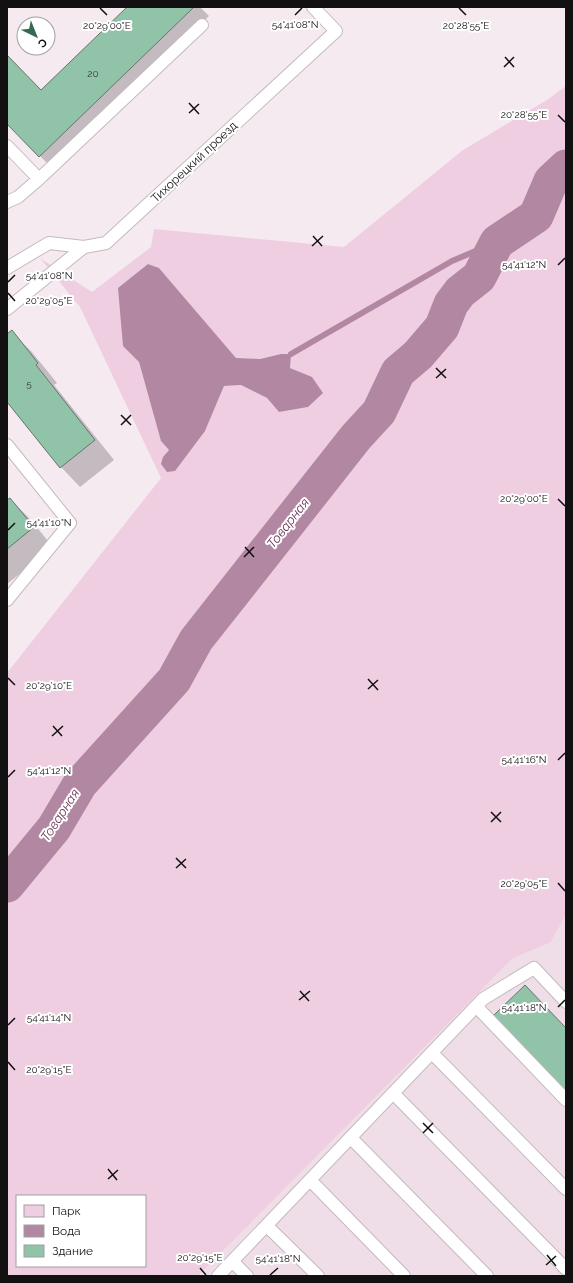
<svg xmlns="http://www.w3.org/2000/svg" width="573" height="1283" font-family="Raleway,sans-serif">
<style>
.built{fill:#efdde8}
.green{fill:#efcee2;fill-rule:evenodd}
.water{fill:#b287a2}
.shadow{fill:#0003}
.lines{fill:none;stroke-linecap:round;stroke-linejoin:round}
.stream{stroke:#b287a2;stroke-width:6}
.river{stroke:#b287a2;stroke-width:35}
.building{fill:#91c3a9;stroke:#69736d}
.lane-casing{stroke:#c4b9bf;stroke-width:14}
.lane{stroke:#fff;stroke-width:12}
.ticks{fill:none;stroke:#131012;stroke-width:1.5}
.labels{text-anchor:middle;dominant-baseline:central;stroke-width:4;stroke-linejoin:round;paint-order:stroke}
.number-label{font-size:10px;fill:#323d38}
.street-label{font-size:12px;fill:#131012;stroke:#fff}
.water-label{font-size:13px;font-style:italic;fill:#6b3358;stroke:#fff}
.ticks-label{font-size:10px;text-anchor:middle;fill:#131012;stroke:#fff;stroke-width:4;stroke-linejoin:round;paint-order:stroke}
</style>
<rect width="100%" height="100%" fill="#f5eaf0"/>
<path class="built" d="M566 914V1276H198L512 959 551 942Z"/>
<path class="green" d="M566 86V914L551 942 512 959 198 1276H7V673L161 478 80 307 40 258 92 292 151 247 154 229 344 247 463 150 547 100ZM148 264 159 268 236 358 260 359 281 354 290 368 312 378 308 407 279 412 267 398 241 385 224 386 205 431 163 457 169 450 161 440 139 362ZM17 1196H145V1266H17Z"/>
<path class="water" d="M148 264 159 268 236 358 260 359 281 354H291L290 368 312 377 323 393 308 407 279 412 267 398 241 385 224 386 205 431 175 471 167 472 161 464 163 457 169 450 161 441 139 362 123 346 118 288Z"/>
<path class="shadow" d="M129 7H200L209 16 52 168 7 123V56L41 91Z
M11 332 31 351 57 383 54 385 114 460 80 487 61 467 7 400V335Z
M10 499 30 519 53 547 7 584V502Z"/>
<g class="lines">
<path class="stream" d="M291 354 452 261 497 242"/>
<path class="river" d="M7 885 54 828 80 784 174 680 196 640 356 437 379 412 398 372 418 355 442 327 451 304 460 292 479 277 497 242 536 216 551 181 566 167"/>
</g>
<path class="building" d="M127 7H194L39 157 7 124V55L41 90Z
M12 330 38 363 36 365 95 440 60 468 7 402V334Z
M10 498 34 527 7 549V500Z
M525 985 566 1028V1093L493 1016Z"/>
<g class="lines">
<defs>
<path id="lane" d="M7 146 39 179
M7 202 18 197 39 179 202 25
M7 268 49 243 84 247 106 243 336 31 313 7
M7 309 84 247
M7 445 70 523 7 600
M476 1006 566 1100
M432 1053 566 1189
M393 1093 566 1269
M351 1138 487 1276
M310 1180 404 1276
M267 1226 318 1276
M232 1261 247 1276
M218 1276 483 999 534 968 566 1002"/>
</defs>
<use href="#lane" class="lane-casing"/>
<use href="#lane" class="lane"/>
</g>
<path class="ticks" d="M100 8 107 15M459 8 466 15M295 15 302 8M505 57 514 67M504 67 514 57M189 103 199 114M189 113 199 104M558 115 565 122M313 236 322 246M312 246 323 236M558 265 565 258M8 282 15 275M8 293 15 301M436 368 446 378M436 378 446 369M121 415 131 425M121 425 131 415M558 499 565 506M8 530 15 523M245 547 254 557M244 557 254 547M8 678 15 685M368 679 378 690M368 689 378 680M53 726 62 736M52 736 63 726M558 760 565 753M8 777 15 770M491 812 501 822M491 822 501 812M176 858 186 868M176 868 186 859M558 883 565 891M300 991 309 1001M299 1000 310 991M558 1007 565 1000M8 1025 15 1018M8 1062 15 1070M423 1123 433 1133M423 1133 433 1123M108 1169 117 1180M108 1179 118 1170M547 1255 556 1266M546 1265 556 1256M200 1268 206 1275M270 1275 278 1268"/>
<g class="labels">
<g class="number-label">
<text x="93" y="73">20</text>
<text x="29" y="383">5</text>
</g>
<g class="street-label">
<text transform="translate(194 162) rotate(-43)">Тихорецкий проезд</text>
</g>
<g class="water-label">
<text transform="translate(288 523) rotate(-52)">Товарная</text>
<text transform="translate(60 815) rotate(-57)">Товарная</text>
</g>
</g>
<g class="ticks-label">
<text x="295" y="28">54°41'08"N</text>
<text x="107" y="29">20°29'00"E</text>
<text x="466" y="29">20°28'55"E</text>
<text x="524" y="118">20°28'55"E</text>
<text x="524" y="268">54°41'12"N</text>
<text x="49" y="279">54°41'08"N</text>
<text x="49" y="304">20°29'05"E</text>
<text x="524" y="502">20°29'00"E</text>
<text x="49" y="526">54°41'10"N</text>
<text x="49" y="689">20°29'10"E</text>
<text x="524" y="763">54°41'16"N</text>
<text x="49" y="774">54°41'12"N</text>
<text x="524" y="887">20°29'05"E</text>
<text x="524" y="1011">54°41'18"N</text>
<text x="49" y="1021">54°41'14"N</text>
<text x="49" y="1073">20°29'15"E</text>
<text x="200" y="1261">20°29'15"E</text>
<text x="278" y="1262">54°41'18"N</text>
</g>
<rect width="573" height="1283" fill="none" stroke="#131012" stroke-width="16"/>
<rect x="16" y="1195" width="130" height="72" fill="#ffffff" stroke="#a19fa0"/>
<rect x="24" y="1205" width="20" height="12" fill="#efcee2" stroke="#a19fa0"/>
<text x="52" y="1215" font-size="12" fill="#131012">Парк</text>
<rect x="24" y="1225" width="20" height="12" fill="#b287a2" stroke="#a19fa0"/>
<text x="52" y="1235" font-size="12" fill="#131012">Вода</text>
<rect x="24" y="1245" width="20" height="12" fill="#91c3a9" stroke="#a19fa0"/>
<text x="52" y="1255" font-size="12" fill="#131012">Здание</text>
<g transform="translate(36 36) rotate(137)"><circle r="19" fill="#ffffff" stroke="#a19fa0"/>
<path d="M0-3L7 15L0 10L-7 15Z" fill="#336a50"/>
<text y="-6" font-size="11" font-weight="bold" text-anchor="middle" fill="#131012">С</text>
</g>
</svg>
